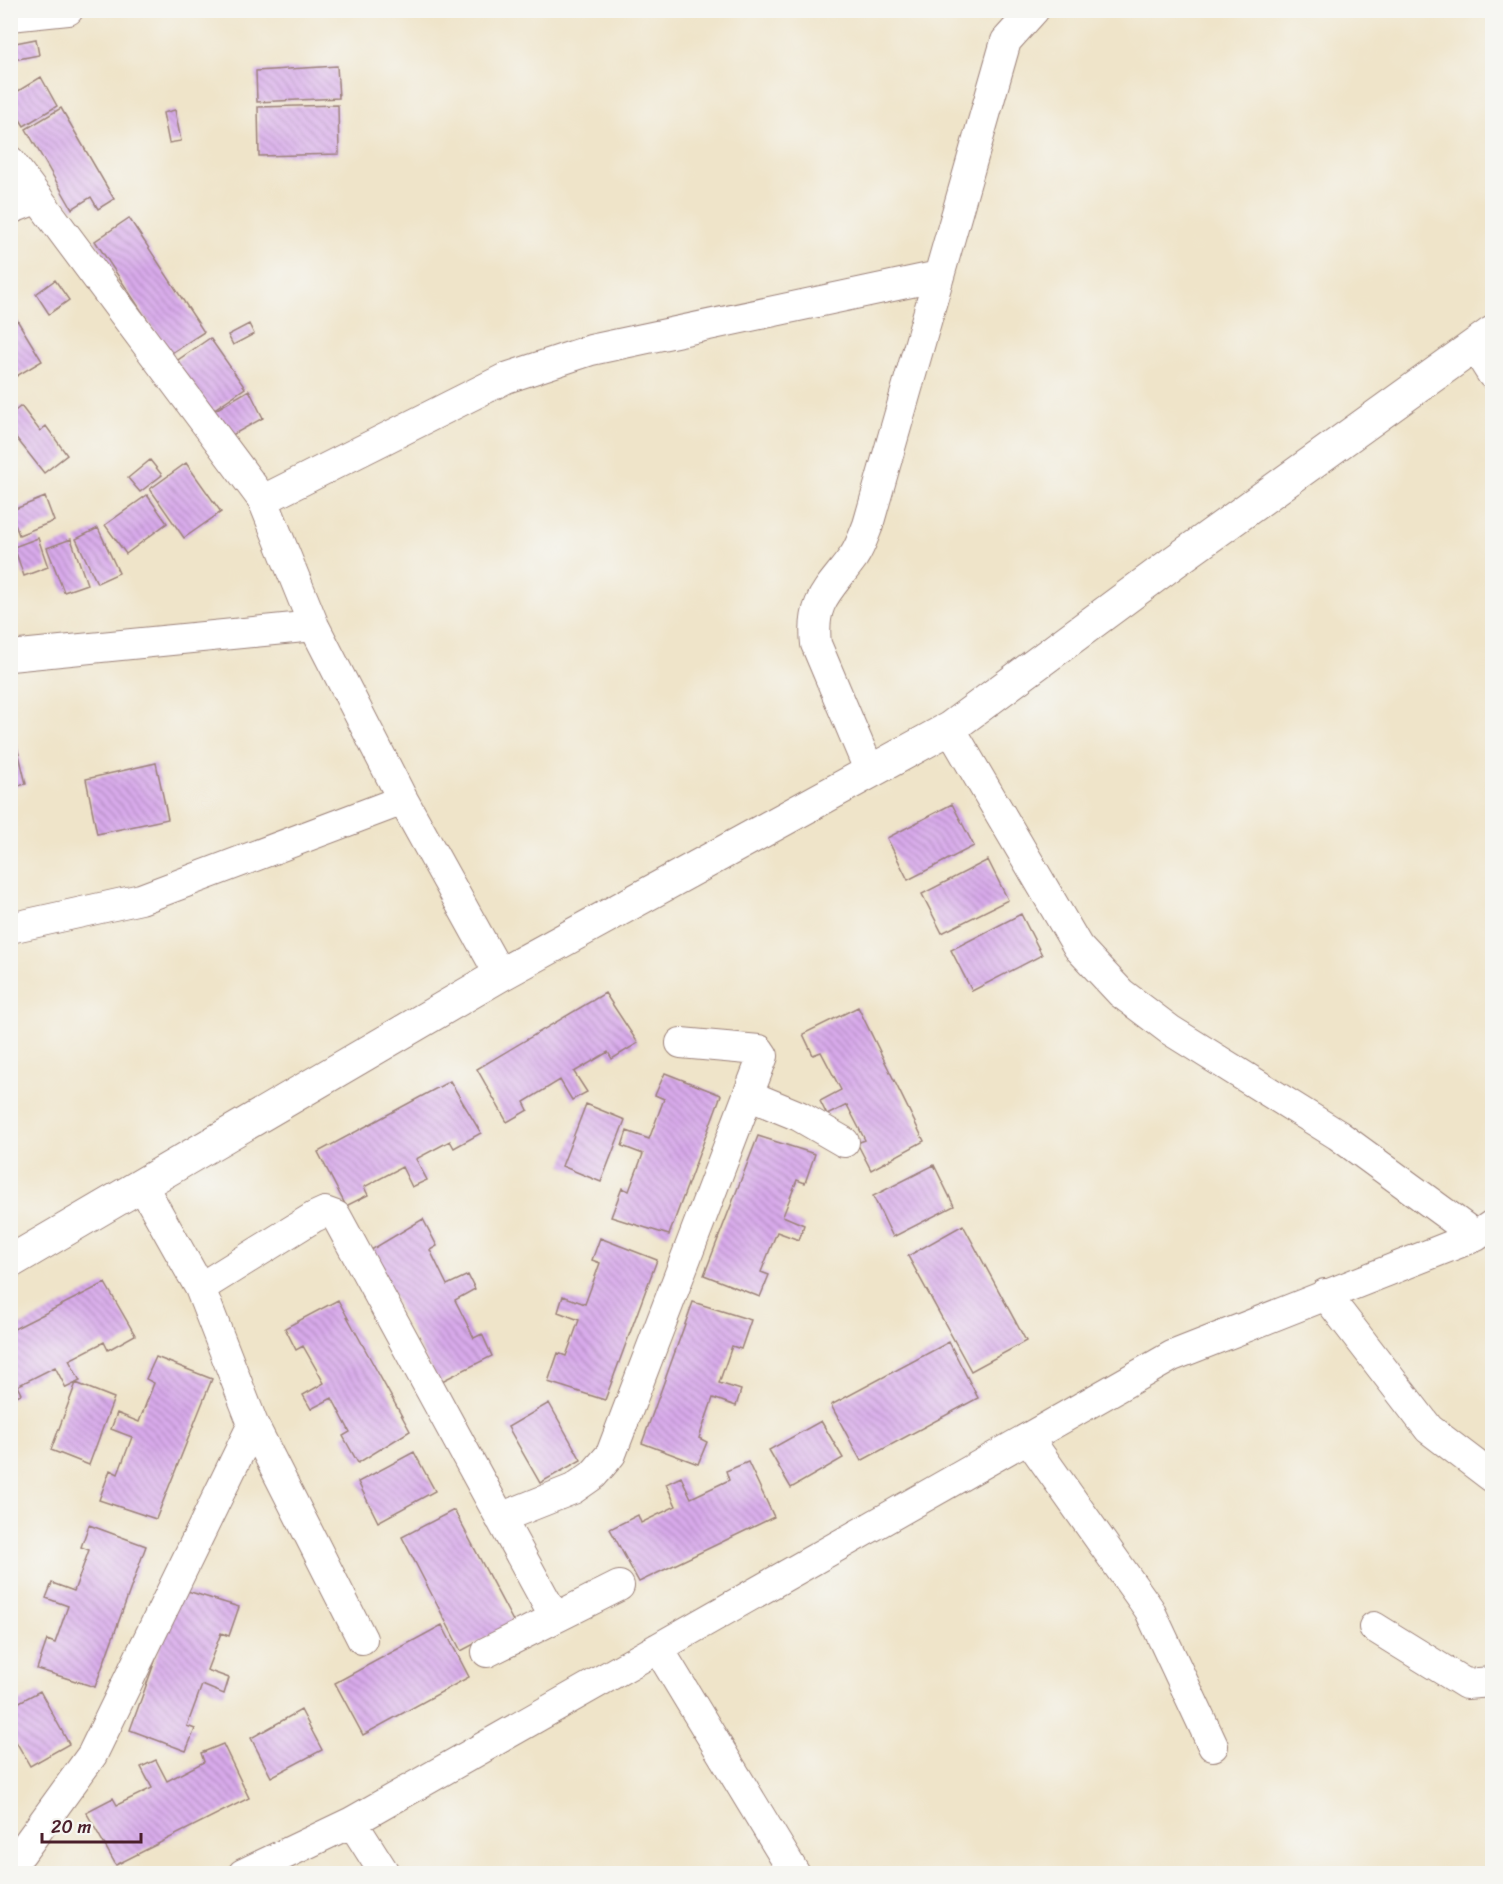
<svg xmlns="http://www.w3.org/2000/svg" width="1503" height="1884" font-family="Sriracha,sans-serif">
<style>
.building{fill:url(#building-back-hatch)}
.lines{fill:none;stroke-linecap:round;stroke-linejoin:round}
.street-casing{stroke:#9c827a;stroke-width:32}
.secondary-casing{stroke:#9c827a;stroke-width:35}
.street{stroke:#fff;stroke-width:30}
.secondary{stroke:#fff;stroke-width:33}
</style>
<defs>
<pattern id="building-back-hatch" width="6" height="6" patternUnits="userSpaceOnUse" patternTransform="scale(1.5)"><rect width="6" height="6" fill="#d8aaeb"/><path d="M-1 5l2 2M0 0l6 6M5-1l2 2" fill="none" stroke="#b18abf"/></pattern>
</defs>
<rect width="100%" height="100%" fill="#f6f6f2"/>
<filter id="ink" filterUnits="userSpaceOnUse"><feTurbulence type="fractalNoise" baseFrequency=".0167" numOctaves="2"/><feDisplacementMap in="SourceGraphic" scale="12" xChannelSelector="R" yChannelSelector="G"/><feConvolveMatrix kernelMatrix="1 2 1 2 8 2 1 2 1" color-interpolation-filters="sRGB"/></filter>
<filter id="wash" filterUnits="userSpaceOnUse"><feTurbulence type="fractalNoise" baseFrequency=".008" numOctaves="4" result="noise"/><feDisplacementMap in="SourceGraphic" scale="24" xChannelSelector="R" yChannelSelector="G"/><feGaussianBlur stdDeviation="1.35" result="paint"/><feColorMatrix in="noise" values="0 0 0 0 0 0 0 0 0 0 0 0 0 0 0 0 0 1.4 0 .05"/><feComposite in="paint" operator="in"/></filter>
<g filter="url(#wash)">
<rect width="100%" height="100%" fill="#efe4c9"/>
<g id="blocks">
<path class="building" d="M36 39 39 55 13 60 10 44Z
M337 66 339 98 257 102 256 71Z
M41 77 57 106 24 126 10 104V96Z
M338 105 339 154 259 156 258 107Z
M61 108 114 199 98 209 91 197 72 209 26 129Z
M175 110 181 141 169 143 163 113Z
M129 218 204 332 170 354 95 241Z
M55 280 69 300 49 314 36 294Z
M17 320 42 361 10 380V324Z
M249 324 254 334 233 345 228 335Z
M210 338 245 388 210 412 175 362Z
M249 390 263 418 227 438 212 412Z
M21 406 40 431 46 426 67 455 44 473 10 430V415Z
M150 460 162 475 140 492 128 478Z
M186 463 221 512 184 538 150 489Z
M147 495 167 523 126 554 105 525Z
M45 497 54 521 19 535 10 511Z
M98 528 119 573 97 583 76 539Z
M38 538 48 567 24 576 14 547Z
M71 539 87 584 64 592 47 548Z
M15 738 26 784 10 788V739Z
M156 763 168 819 97 834 86 779Z
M952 804 974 846 908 880 887 838Z
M988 860 1008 900 942 933 922 894Z
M1021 914 1042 955 972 991 951 950Z
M605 993 638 1043 612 1059 608 1052 574 1072 587 1092 572 1100 560 1080 524 1102 528 1110 507 1122 477 1069Z
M858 1007 924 1141 871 1170 857 1143 865 1140 847 1105 827 1115 820 1101 841 1090 821 1052 813 1055 803 1034Z
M665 1073 721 1095 669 1235 611 1217 622 1188 629 1191 643 1154 622 1146 627 1131 649 1139 664 1099 655 1095Z
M450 1081 481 1133 454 1148 450 1141 416 1159 427 1180 412 1187 402 1167 364 1187 368 1195 346 1206 318 1152Z
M586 1104 625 1120 601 1182 562 1166Z
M758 1136 815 1154 805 1183 797 1180 783 1216 804 1225 799 1240 777 1232 761 1272 769 1275 760 1297 704 1275Z
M934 1165 954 1206 893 1237 873 1196Z
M423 1219 437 1246 430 1250 447 1285 468 1275 475 1289 455 1300 474 1338 482 1334 492 1356 438 1383 371 1250Z
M963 1225 1026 1341 971 1371 908 1256Z
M600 1238 657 1260 605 1400 548 1382 558 1353 566 1356 579 1320 558 1312 563 1296 585 1304 600 1263 592 1260Z
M105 1283 135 1335 108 1350 104 1342 69 1360 80 1381 66 1388 55 1367 17 1386 21 1394 10 1399V1331Z
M338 1300 410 1431 358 1463 343 1436 350 1432 332 1398 311 1409 303 1395 324 1383 303 1346 296 1350 285 1328Z
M693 1302 751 1320 741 1349 732 1346 719 1383 741 1390 736 1406 713 1398 699 1438 707 1442 698 1464 642 1443Z
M949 1342 978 1398 861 1461 831 1405Z
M156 1357 212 1379 156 1519 99 1500 110 1470 118 1474 132 1437 111 1429 117 1413 139 1422 154 1383 146 1379Z
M76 1383 114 1398 89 1465 51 1450Z
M549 1403 581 1460 540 1483 508 1427Z
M821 1421 843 1458 791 1488 769 1450Z
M414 1452 435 1491 378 1522 358 1482Z
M748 1462 774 1517 639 1582 610 1529 638 1515 641 1523 676 1506 666 1484 681 1477 691 1498 729 1480 726 1471Z
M454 1510 514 1623 461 1651 402 1537Z
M89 1525 146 1546 95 1687 37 1669 47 1640 55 1643 68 1606 46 1598 52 1583 74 1591 89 1550 81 1547Z
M181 1589 239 1607 229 1636 221 1633 207 1670 229 1678 224 1694 202 1685 187 1726 195 1729 186 1751 130 1730Z
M442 1625 469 1677 363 1735 335 1683Z
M40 1691 69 1744 30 1766 10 1731V1707Z
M301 1710 322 1750 271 1777 251 1738Z
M223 1744 249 1798 116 1865 86 1812 113 1798 117 1805 152 1788 141 1767 156 1760 167 1781 204 1762 201 1753Z"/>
</g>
</g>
<g filter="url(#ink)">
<use href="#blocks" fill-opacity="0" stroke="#9c827a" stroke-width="1.5"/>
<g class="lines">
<defs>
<path id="street" d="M10 16 68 10
M10 161 263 500 314 626 403 800 500 975
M10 209 38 198
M1475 347 1492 374
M263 500 506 378 591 350 939 276
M10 656 314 626
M950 728 1078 947 1121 993 1170 1030 1338 1135 1476 1236
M870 772 816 644C811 599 830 590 854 556 860 547 864 535 868 525L1006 41 1034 10
M10 928 141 899 403 800
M748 1095 799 1116 844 1142
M142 1185 200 1288 253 1424 362 1639
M200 1288 314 1217 325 1212 336 1216 555 1618
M1325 1294 1429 1429 1492 1477
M1028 1438 1149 1609 1213 1746
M500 1518 573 1489 593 1475 611 1454 763 1056 759 1050 681 1043
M1374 1627 1466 1684 1492 1682
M658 1648 795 1874
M487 1652 619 1586
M352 1822 385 1874
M21 1853 92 1755 253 1424
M243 1874 352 1822 1172 1356 1476 1236 1492 1225"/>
<path id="secondary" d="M10 1262 500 975 950 728 1174 562 1492 333"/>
</defs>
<use href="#street" class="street-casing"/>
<use href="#secondary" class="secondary-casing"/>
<use href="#street" class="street"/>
<use href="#secondary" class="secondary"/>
</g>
</g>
<rect width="1503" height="1884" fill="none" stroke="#f6f6f2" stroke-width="36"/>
<path d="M42 1833v9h99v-9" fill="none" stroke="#4a1f2b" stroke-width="3"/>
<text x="51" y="1833" font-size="18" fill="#4a1f2b" stroke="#f6f6f2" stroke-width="4.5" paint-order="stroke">20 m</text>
</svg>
